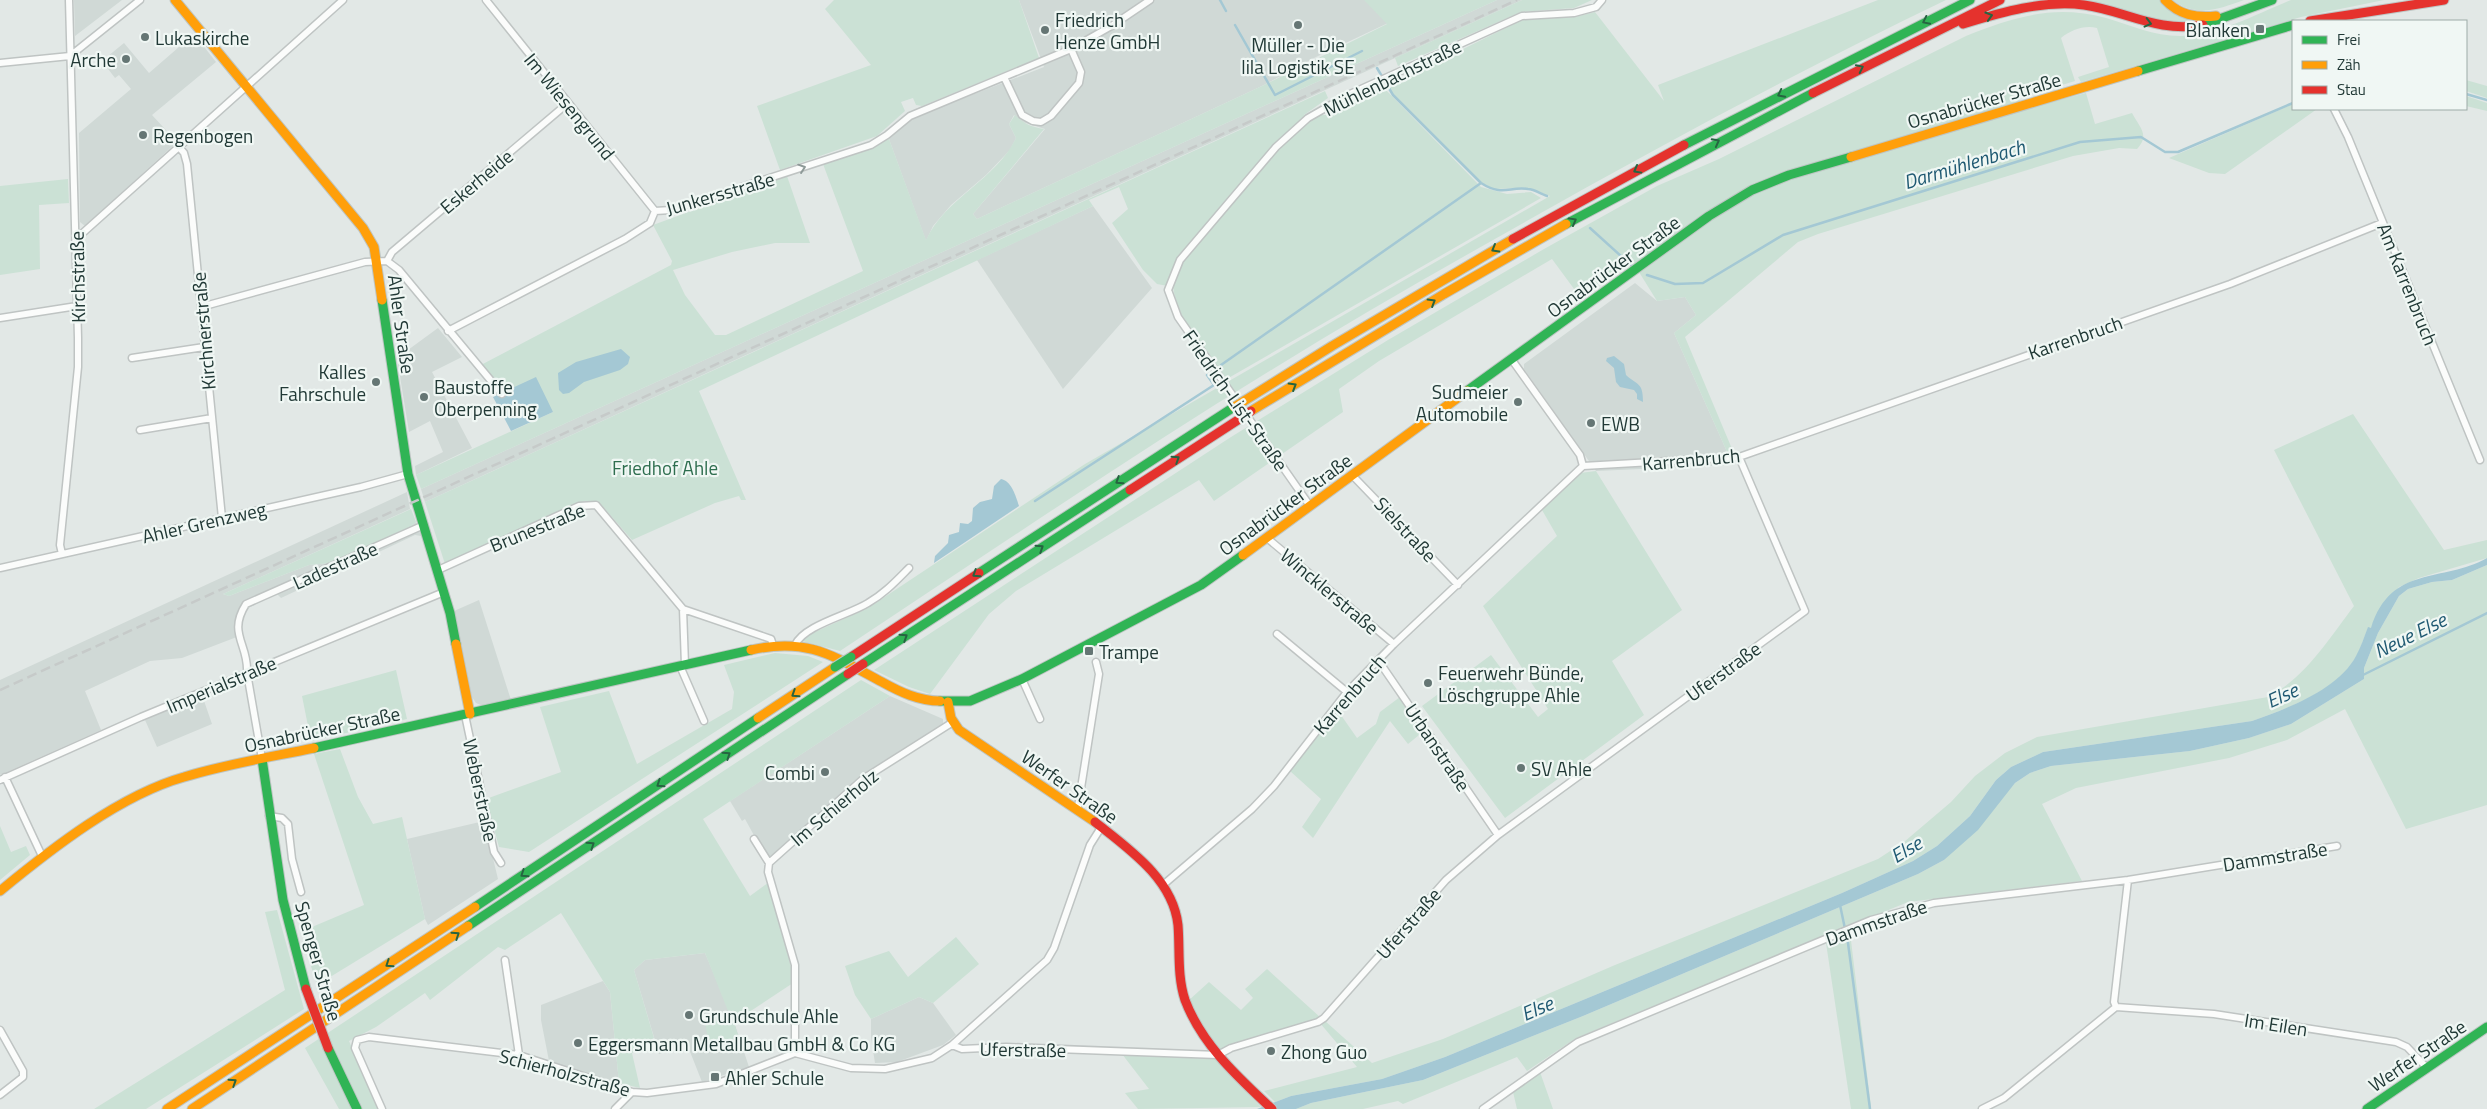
<svg xmlns="http://www.w3.org/2000/svg" width="2487" height="1109" font-family="'Titillium Web',sans-serif">
<style>
.built{fill:#d0d9d6}
.green{fill:#cbe1d5}
.water{fill:#a4c8d4}
.lines{fill:none;stroke-linecap:round;stroke-linejoin:round}
.stream{stroke:#a4c8d4;stroke-width:2.5}
.street-casing{stroke:#bfc4c3;stroke-width:9}
.fast-casing{stroke:#bec5c3;stroke-width:11}
.slow-casing{stroke:#bec5c3;stroke-width:11}
.jam-casing{stroke:#bec5c3;stroke-width:11}
.street{stroke:#fbfcfb;stroke-width:6}
.fast{stroke:#30b455;stroke-width:9}
.slow{stroke:#ff9f0a;stroke-width:9}
.jam{stroke:#e5322d;stroke-width:9}
.rail{stroke:#c6cac9;stroke-width:2.5;stroke-dasharray:10 5;stroke-linecap:butt}
.fast-bridge-casing{stroke:#bec5c3;stroke-width:11;stroke-linecap:butt}
.slow-bridge-casing{stroke:#bec5c3;stroke-width:11;stroke-linecap:butt}
.jam-bridge-casing{stroke:#bec5c3;stroke-width:11;stroke-linecap:butt}
.fast-bridge{stroke:#30b455;stroke-width:9}
.slow-bridge{stroke:#ff9f0a;stroke-width:9}
.jam-bridge{stroke:#e5322d;stroke-width:9}
.oneway{stroke:#266441}
.oneway2{stroke:#8e9a98}
.poi-dot{fill:#657674;stroke:#f0f7f4;stroke-width:2}
.labels{text-anchor:middle;dominant-baseline:central;stroke-width:4.5;stroke-linejoin:round;paint-order:stroke}
.poi-label{font-size:19px;fill:#213936;stroke:#f0f7f4;text-anchor:start}
.street-label{font-size:19px;fill:#213936;stroke:#f0f7f4}
.park-label{font-size:19px;fill:#2e6e4f;stroke:#f0f7f4}
.water-label{font-size:20px;font-style:italic;fill:#1f5972;stroke:#f0f7f4}
</style>
<rect width="100%" height="100%" fill="#e2e8e6"/>
<path class="built" d="M74 0H122L75 36Z
M1019 0H1426L1405 15 1316 57 1264 85 977 219 973 214 1045 129 1022 122 1014 115 1009 124 1016 138 1010 150 986 175 951 205 933 226 926 241 889 139 913 118 1044 67Z
M1497 0H1522L425 502 421 489Z
M194 34 216 62 152 115 177 142 85 226 80 222 79 133 131 89 119 75 115 78 102 61 124 43 149 73Z
M1093 206 1152 288 1063 389 977 260Z
M1635 283 1657 301 1685 297 1696 315 1674 333 1728 454 1731 465 1596 471 1524 369V364Z
M438 328 462 357 432 372 472 448 416 475 415 466 443 452 430 421 409 432 397 358Z
M407 492 410 509 223 594 229 596 309 565 331 563 410 527 416 522 421 536 415 535 281 598 277 594 248 608 243 615 240 625 242 635 182 658 150 661 85 691 101 730 0 775V680Z
M479 600 511 700 483 706 476 703 472 697 454 611Z
M202 695 212 724 157 747 145 720Z
M890 696 943 719V727L865 775 770 858 766 857 745 819 742 821 730 801Z
M484 821 498 879 428 925 425 919 407 839Z
M705 953 734 1022 749 1067 702 1082 687 1044 659 1054 634 970 645 960Z
M603 981 610 992 619 1083 549 1061 541 1020V1005Z
M919 997 933 1003 956 1035 943 1045 897 1062 875 1063 871 1037V1019Z"/>
<path class="green" d="M834 0H1019L1039 58 922 106 916 105 913 98 901 102 905 111 877 136 780 170 757 106 871 65 825 9Z
M1364 0H1497L421 489 416 475 553 412 502 392 479 366 671 265 672 261 653 225 787 176 810 243H775L732 252 673 270 685 295 715 335H726L863 271 823 164 889 139 926 240C946 197 996 180 1016 138L1009 124 1015 115C1024 124 1032 127 1044 129L973 214 977 219 1264 85 1387 24Z
M1522 0H1592L1574 8 1521 12 1398 66 1395 58Z
M1878 0H1946C1801 70 1659 146 1518 226 1436 272 1353 319 1273 369 1126 459 984 556 840 651L802 641 806 636 868 608 1085 464 1550 196 1529 188 1494 189 1482 183 1394 95 1388 86 1522 20 1575 17 1595 12 1664 101 1658 85Z
M2060 0H2162L2202 21 2178 25Z
M2173 0H2244C2219 9 2196 18 2173 0Z
M2291 0H2384L2301 17 2081 82 2078 77 2109 67 2097 28C2084 25 2071 30 2061 38L2075 81 2019 98 2022 110 2086 93 2095 124 2132 113C2140 128 2150 135 2137 149L2119 148 2073 156 1818 234 1798 242 1685 337 1735 456 1728 454 1674 333 1696 315 1685 297 1657 301 1634 264 1625 269 1613 273 1580 297 1552 259 1379 361 1339 389 1343 412 1214 501 1199 480 1016 591 989 614 930 694 909 687 874 670 1231 437 1388 340 1544 249 1657 186 1719 159 1966 36C2013 17 2054 4 2106 18 2130 25 2154 36 2180 36 2219 35 2256 14 2291 0Z
M2466 80 2487 86V98L2466 91Z
M1383 87 1481 187 1507 194 1531 192 1541 198 1225 380C1206 351 1178 322 1173 287L1157 284 1143 270 1112 223 1128 209 1119 187 1089 200 1093 206 699 391 746 500H741L739 496 715 503 632 540 598 501H585L445 564 425 502 1325 91 1328 98 1304 115H1328L1352 100Z
M2466 96 2487 103V111L2466 106Z
M2293 104V109H2317L2225 174 2209 173 2169 158Z
M68 179 69 203 39 205 40 269 0 275V186Z
M2353 414 2444 550 2487 540V558L2419 578 2399 587 2371 629 2368 628C2364 637 2361 648 2356 657 2338 691 2286 709 2252 721L2043 752 2011 767 1996 780 1970 816 1937 846 1913 861 1842 893 1445 1057 1382 1079 1291 1096 1275 1102 1264 1091 1357 1067 1320 1023 1324 1020 1372 1063 1443 1039 1615 965 1878 859 1904 842 1951 802 1975 776 2005 753 2037 737 2268 697C2306 677 2328 640 2354 606L2274 450Z
M1596 471 1682 610 1612 661 1644 715 1505 818 1422 706 1491 655 1538 717 1548 709 1483 606 1557 536 1542 510 1580 473Z
M411 509 416 522 410 527 331 563 309 565 229 596 223 594Z
M2487 565V805L2406 829 2345 709 2287 740 2229 758 2076 788 2042 804 2082 881 1908 902 1576 1038 1527 1071 1517 1057 1403 1104 1398 1101 1363 1109H1296L1311 1103 1423 1080 1583 1016 1918 874 1944 860 2015 783 2030 773 2051 766 2190 751 2249 738 2291 724 2364 679V668L2378 633 2399 596 2408 589 2432 582 2452 580Z
M775 653 808 656 823 662 529 852 499 847 486 799 561 772 540 707 609 691 637 764 732 709 734 692 724 665Z
M396 670 407 719 311 741 302 696Z
M861 680 890 696 703 819 750 896 769 882 791 967 793 983 734 1022 740 1042 710 1051 705 1022 728 1011 705 953 645 960 634 970 654 1038 632 1053 640 1088 619 1083 610 992 561 913 505 950 498 947 430 1000 425 993 376 1027 349 1041 379 1109H339L305 1048Z
M1400 697 1424 731 1408 744 1390 721 1313 838 1302 827 1321 799 1290 771 1336 708 1357 738 1376 724 1380 712Z
M340 749 358 797 373 824 402 817 425 919 317 985 310 963 321 954 312 927 364 905 314 754Z
M0 826 11 852 26 846 30 855 0 880Z
M277 910 304 1009 146 1109H94L285 990 265 912Z
M1850 932 1871 1107V1109H1851L1826 943Z
M956 937 979 964 933 1003 919 997 871 1019 855 995 845 966 889 951 908 977Z
M1267 969 1321 1018 1219 1050 1203 1031 1188 1001 1209 982 1241 1010 1253 998 1245 989Z
M1122 1054 1215 1059 1261 1107 1138 1109 1125 1093 1149 1089Z
M1540 1072 1553 1109H1517L1513 1092Z"/>
<path class="water" d="M621 349 630 357 628 364 620 370 584 382 569 393 563 394 559 390 558 373 576 362Z
M1614 356 1624 364 1626 375C1638 386 1643 382 1643 402L1637 399V394L1634 390 1620 387 1616 382 1614 368 1606 361 1607 358Z
M536 377 553 412 511 431 493 397Z
M1001 479C1012 481 1016 497 1019 506L934 563 935 556 948 543 949 535 959 532 960 523 968 524 972 521 973 508 980 502 992 499 994 486Z
M2487 558V565L2452 580 2432 582 2408 589 2399 596 2378 633 2364 668V679L2291 724 2249 738 2190 751 2051 766 2030 773 2015 783 1978 830 1944 860 1918 874 1583 1016 1423 1080 1311 1103 1296 1109H1257L1291 1096 1382 1079 1445 1057 1842 893 1913 861 1937 846 1970 816 1996 780 2011 767 2043 752 2252 721C2286 709 2338 690 2356 656 2361 647 2364 637 2368 627L2371 628C2391 564 2443 583 2487 558Z"/>
<g class="lines">
<path class="stream" d="M1220 0 1226 11
M1235 25 1275 95 1362 51
M1377 68 1393 95 1481 183C1503 197 1509 186 1528 189 1534 189 1541 194 1547 196
M2466 94 2487 100
M1590 228 1632 266
M1647 275 1675 284 1703 283 1783 235 2080 142 2141 137 2165 152H2178L2293 103
M1221 365 1481 183
M1035 501 1214 385 1207 375
M2363 675 2487 613
M1840 905 1848 943 1870 1109"/>
<defs>
<path id="street" d="M486 0 655 211
M70 56 140 0
M0 63 70 56
M1004 77 1022 115 1033 121 1041 122 1051 116 1079 83 1081 72 1071 49
M2334 109 2348 137 2480 460
M179 147 184 153 187 164 222 518
M655 211 671 210 871 145 887 135 910 116 1071 49 1113 25 1150 0
M76 239 343 0
M387 261 392 252 568 103
M201 307 365 262 387 261 399 270 502 394
M0 318 77 306
M448 331 625 239 650 223 655 211
M132 358 204 347
M1512 360 1580 455 1583 466
M140 430 212 418
M1352 475 1458 585
M1310 506 1178 317 1168 290 1180 260 1276 147 1308 118 1350 94 1522 16 1574 13 1596 7 1602 0
M1267 538 1394 644
M62 554 60 545 78 367V338L69 0
M0 568 361 487 408 474
M438 570 579 506 596 505 683 609 771 639 773 645
M683 609 685 665
M1277 634 1347 692
M795 645C804 625 849 615 868 603 884 594 896 581 909 568
M1378 660 1498 835
M680 666 704 721
M1022 679 1040 719
M465 715 494 852 501 863
M262 759 247 673C249 644 227 634 246 604L424 525
M5 777 42 856
M0 780 141 717 444 592
M1078 807 1099 674 1096 662
M269 816 282 818 288 824 292 859 301 892
M754 839 769 863
M1163 885 1252 809 1274 786 1347 692 1394 644 1583 466 1739 457 2230 284 2382 223
M505 960 519 1055
M2116 1007 2114 1002 2128 880
M0 1030 23 1071V1077L0 1095
M952 1045 962 1049 1006 1047 1218 1055 1231 1048 1318 1022 1324 1018 1446 880 1498 835 1805 611 1739 457
M795 1053V965L768 872 769 863 863 779 953 722
M382 1109 355 1048 357 1040 369 1037 519 1055 632 1092 647 1093 716 1084 795 1053 851 1068 885 1069 932 1058 952 1045 1047 960 1054 948 1090 845 1102 826
M615 1109 632 1092
M1483 1109 1578 1042 1871 920 1934 903 2128 880 2337 846
M1982 1109 2004 1098 2116 1007 2214 1014 2396 1042 2407 1047 2426 1067"/>
<path id="fast" d="M2203 25 2272 0
M2138 71 2293 25
M1684 145 1970 0
M1566 224 1813 93
M382 300 408 474 450 613 456 644
M1467 391 1709 216 1752 190 1789 175 1851 157
M979 573 1234 407
M863 664 1130 490
M940 701H970L1022 679 1201 585 1243 555
M314 748 751 650
M262 759 283 900 306 989
M475 907 758 718
M468 926 848 674
M328 1048 357 1109
M2367 1109 2487 1027"/>
<path id="slow" d="M175 0 363 228 374 247 382 300
M2165 0C2179 15 2196 18 2216 16
M1851 157 2138 71
M1244 401 1332 346 1513 239
M1251 411 1444 294 1566 224
M1243 555 1467 391
M456 644 470 714
M751 650C808 637 833 656 882 682 900 692 919 701 940 701
M948 702 951 718 959 730 1095 822
M758 718 835 667
M0 891C51 849 120 795 184 777 226 764 271 757 314 748
M167 1109 475 907
M192 1109 468 926"/>
<path id="jam" d="M2310 21 2444 0
M1963 24C2002 12 2043 0 2084 5 2127 11 2157 33 2203 25
M1813 93 2000 0
M1513 239 1684 145
M1130 490 1241 418
M851 657 979 573
M1095 822C1129 849 1173 879 1178 925 1180 950 1177 976 1185 1000 1202 1045 1238 1077 1272 1109"/>
</defs>
<use href="#street" class="street-casing"/>
<use href="#fast" class="fast-casing"/>
<use href="#slow" class="slow-casing"/>
<use href="#jam" class="jam-casing"/>
<use href="#street" class="street"/>
<use href="#fast" class="fast"/>
<use href="#slow" class="slow"/>
<use href="#jam" class="jam"/>
<path class="rail" d="M0 690 1517 0"/>
<defs>
<path id="fast-bridge" d="M835 667 851 657"/>
<path id="slow-bridge" d="M1234 407 1244 401"/>
<path id="jam-bridge" d="M1241 418 1251 411
M848 674 863 664
M306 989 328 1048"/>
</defs>
<use href="#fast-bridge" class="fast-bridge-casing"/>
<use href="#slow-bridge" class="slow-bridge-casing"/>
<use href="#jam-bridge" class="jam-bridge-casing"/>
<use href="#fast-bridge" class="fast-bridge"/>
<use href="#slow-bridge" class="slow-bridge"/>
<use href="#jam-bridge" class="jam-bridge"/>
</g>
<defs><path id="oneway-chevron" d="M-2-3.5L2.5 0L-2 3.5" fill="none" stroke-width="1.6" stroke-linecap="round" stroke-linejoin="round" transform="scale(1.25)"/></defs>
<g class="oneway">
<use href="#oneway-chevron" transform="translate(1989 16) rotate(-17)"/>
<use href="#oneway-chevron" transform="translate(1926 21) rotate(154)"/>
<use href="#oneway-chevron" transform="translate(2148 23) rotate(14)"/>
<use href="#oneway-chevron" transform="translate(1860 68) rotate(-26)"/>
<use href="#oneway-chevron" transform="translate(1781 94) rotate(153)"/>
<use href="#oneway-chevron" transform="translate(1716 142) rotate(-28)"/>
<use href="#oneway-chevron" transform="translate(1637 170) rotate(151)"/>
<use href="#oneway-chevron" transform="translate(1573 221) rotate(-29)"/>
<use href="#oneway-chevron" transform="translate(1495 249) rotate(150)"/>
<use href="#oneway-chevron" transform="translate(1432 302) rotate(-31)"/>
<use href="#oneway-chevron" transform="translate(1293 386) rotate(-31)"/>
<use href="#oneway-chevron" transform="translate(1176 459) rotate(-33)"/>
<use href="#oneway-chevron" transform="translate(1119 481) rotate(147)"/>
<use href="#oneway-chevron" transform="translate(1040 548) rotate(-33)"/>
<use href="#oneway-chevron" transform="translate(976 574) rotate(147)"/>
<use href="#oneway-chevron" transform="translate(904 637) rotate(-33)"/>
<use href="#oneway-chevron" transform="translate(795 694) rotate(147)"/>
<use href="#oneway-chevron" transform="translate(727 755) rotate(-34)"/>
<use href="#oneway-chevron" transform="translate(660 784) rotate(146)"/>
<use href="#oneway-chevron" transform="translate(591 845) rotate(-34)"/>
<use href="#oneway-chevron" transform="translate(524 874) rotate(146)"/>
<use href="#oneway-chevron" transform="translate(456 935) rotate(-34)"/>
<use href="#oneway-chevron" transform="translate(389 964) rotate(146)"/>
<use href="#oneway-chevron" transform="translate(233 1082) rotate(-33)"/>
</g>
<use class="oneway2" href="#oneway-chevron" transform="translate(802 168) rotate(-19)"/>
<g class="poi-dot">
<circle cx="1298" cy="25" r="5"/>
<rect x="2255" y="24" width="10" height="10" rx="2.5"/>
<circle cx="1045" cy="30" r="5"/>
<circle cx="145" cy="37" r="5"/>
<circle cx="126" cy="59" r="5"/>
<circle cx="143" cy="135" r="5"/>
<circle cx="376" cy="382" r="5"/>
<circle cx="424" cy="397" r="5"/>
<circle cx="1518" cy="402" r="5"/>
<circle cx="1591" cy="423" r="5"/>
<rect x="1084" y="646" width="10" height="10" rx="2.5"/>
<circle cx="1428" cy="683" r="5"/>
<circle cx="1521" cy="768" r="5"/>
<circle cx="825" cy="772" r="5"/>
<circle cx="689" cy="1015" r="5"/>
<circle cx="578" cy="1043" r="5"/>
<circle cx="1271" cy="1051" r="5"/>
<rect x="710" y="1072" width="10" height="10" rx="2.5"/>
</g>
<g class="labels">
<g class="poi-label">
<text x="1055" y="19">Friedrich<tspan x="1055" dy="22">Henze GmbH</tspan></text>
<text x="2250" y="29" text-anchor="end">Blanken</text>
<text x="155" y="37">Lukaskirche</text>
<text x="1298" y="44" text-anchor="middle">Müller - Die<tspan x="1298" dy="22">lila Logistik SE</tspan></text>
<text x="116" y="59" text-anchor="end">Arche</text>
<text x="153" y="135">Regenbogen</text>
<text x="366" y="371" text-anchor="end">Kalles<tspan x="366" dy="22">Fahrschule</tspan></text>
<text x="434" y="386">Baustoffe<tspan x="434" dy="22">Oberpenning</tspan></text>
<text x="1508" y="391" text-anchor="end">Sudmeier<tspan x="1508" dy="22">Automobile</tspan></text>
<text x="1601" y="423">EWB</text>
<text x="1099" y="651">Trampe</text>
<text x="1438" y="672">Feuerwehr Bünde,<tspan x="1438" dy="22">Löschgruppe Ahle</tspan></text>
<text x="1531" y="768">SV Ahle</text>
<text x="815" y="772" text-anchor="end">Combi</text>
<text x="699" y="1015">Grundschule Ahle</text>
<text x="588" y="1043">Eggersmann Metallbau GmbH &amp; Co KG</text>
<text x="1281" y="1051">Zhong Guo</text>
<text x="725" y="1077">Ahler Schule</text>
</g>
<g class="street-label">
<text transform="translate(1392 77) rotate(-26)">Mühlenbachstraße</text>
<text transform="translate(1984 100) rotate(-16)">Osnabrücker Straße</text>
<text transform="translate(570 106) rotate(51)">Im Wiesengrund</text>
<text transform="translate(476 181) rotate(-40)">Eskerheide</text>
<text transform="translate(720 193) rotate(-16)">Junkersstraße</text>
<text transform="translate(1613 266) rotate(-36)">Osnabrücker Straße</text>
<text transform="translate(77 277) rotate(-91)">Kirchstraße</text>
<text transform="translate(2408 284) rotate(68)">Am Karrenbruch</text>
<text transform="translate(402 324) rotate(82)">Ahler Straße</text>
<text transform="translate(203 331) rotate(-95)">Kirchnerstraße</text>
<text transform="translate(2075 337) rotate(-19)">Karrenbruch</text>
<text transform="translate(1236 400) rotate(55)">Friedrich-List-Straße</text>
<text transform="translate(1691 459) rotate(-5)">Karrenbruch</text>
<text transform="translate(1285 504) rotate(-36)">Osnabrücker Straße</text>
<text transform="translate(204 522) rotate(-13)">Ahler Grenzweg</text>
<text transform="translate(537 527) rotate(-22)">Brunestraße</text>
<text transform="translate(1406 529) rotate(47)">Sielstraße</text>
<text transform="translate(335 565) rotate(-24)">Ladestraße</text>
<text transform="translate(1330 591) rotate(40)">Wincklerstraße</text>
<text transform="translate(1723 671) rotate(-36)">Uferstraße</text>
<text transform="translate(221 684) rotate(-23)">Imperialstraße</text>
<text transform="translate(1349 694) rotate(-49)">Karrenbruch</text>
<text transform="translate(322 729) rotate(-12)">Osnabrücker Straße</text>
<text transform="translate(1438 747) rotate(56)">Urbanstraße</text>
<text transform="translate(1070 786) rotate(35)">Werfer Straße</text>
<text transform="translate(481 790) rotate(78)">Weberstraße</text>
<text transform="translate(834 807) rotate(-40)">Im Schierholz</text>
<text transform="translate(2275 856) rotate(-9)">Dammstraße</text>
<text transform="translate(1876 922) rotate(-19)">Dammstraße</text>
<text transform="translate(1408 923) rotate(-49)">Uferstraße</text>
<text transform="translate(319 961) rotate(74)">Spenger Straße</text>
<text transform="translate(2276 1024) rotate(9)">Im Eilen</text>
<text transform="translate(1023 1049) rotate(1)">Uferstraße</text>
<text transform="translate(2417 1055) rotate(-34)">Werfer Straße</text>
<text transform="translate(565 1072) rotate(15)">Schierholzstraße</text>
</g>
<g class="park-label">
<text x="665" y="467">Friedhof Ahle</text>
</g>
<g class="water-label">
<text transform="translate(1964 164) rotate(-17)">Darmühlenbach</text>
<text transform="translate(2410 635) rotate(-26)">Neue Else</text>
<text transform="translate(2282 695) rotate(-24)">Else</text>
<text transform="translate(1906 849) rotate(-31)">Else</text>
<text transform="translate(1537 1008) rotate(-23)">Else</text>
</g>
</g>
<rect x="2292" y="20" width="175" height="90" fill="#f0f7f4" stroke="#9daba8"/>
<rect x="2302" y="36" width="25" height="8" fill="#30b455" stroke="#9daba8"/>
<text x="2337" y="45" font-size="15" fill="#213936">Frei</text>
<rect x="2302" y="61" width="25" height="8" fill="#ff9f0a" stroke="#9daba8"/>
<text x="2337" y="70" font-size="15" fill="#213936">Zäh</text>
<rect x="2302" y="86" width="25" height="8" fill="#e5322d" stroke="#9daba8"/>
<text x="2337" y="95" font-size="15" fill="#213936">Stau</text>
</svg>
